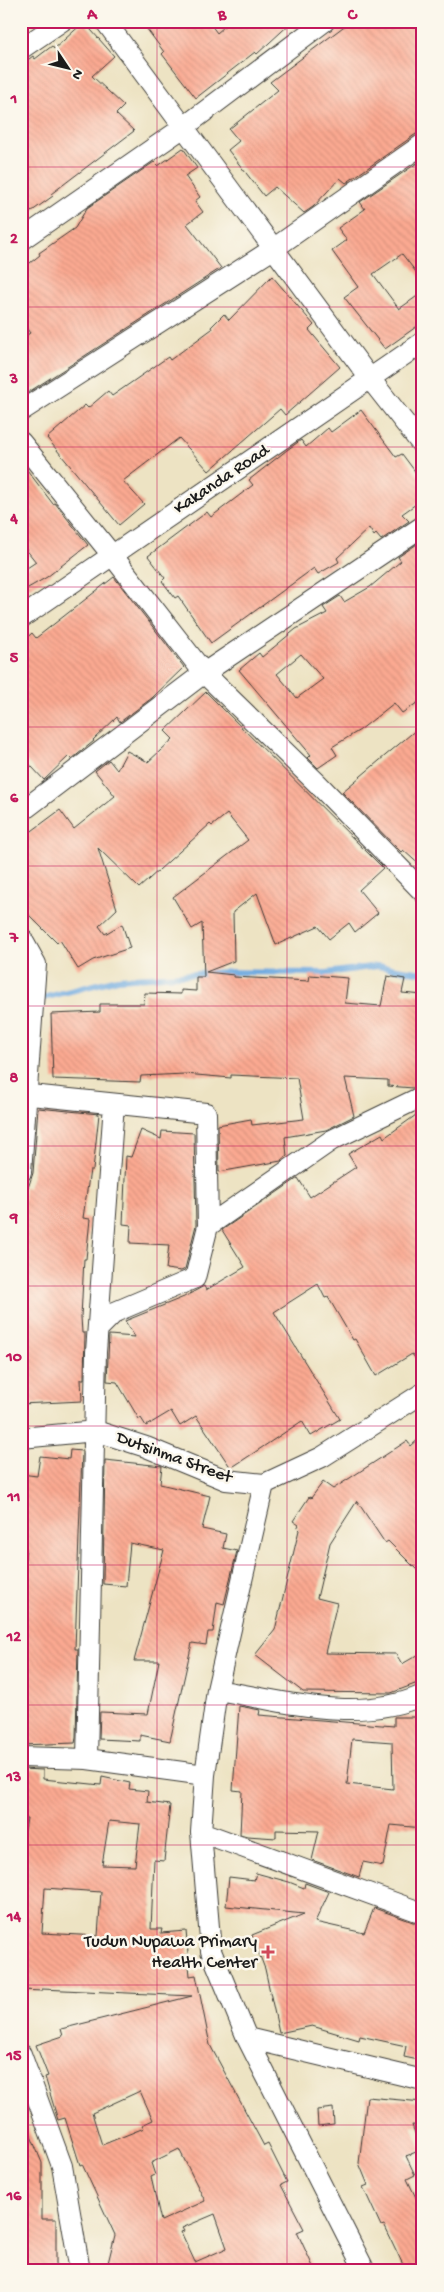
<svg xmlns="http://www.w3.org/2000/svg" width="444" height="2292" font-family="'Gochi Hand',sans-serif">
<style>
.lines{fill:none;stroke-linecap:round;stroke-linejoin:round}
.stream{stroke:#6faae0;stroke-width:6}
.building{fill:url(#building-back-hatch);fill-rule:evenodd}
.minor-casing{stroke:#3b3a35;stroke-width:22}
.minor{stroke:#fff;stroke-width:20}
.grid{fill:none;stroke:#c2185b;stroke-width:1;stroke-opacity:0.55}
.poi-dot{fill:#d1495b;stroke:#fbf7ec;stroke-width:2}
.labels{text-anchor:middle;dominant-baseline:central;stroke-width:5;stroke-linejoin:round;paint-order:stroke}
.street-label{font-size:18px;fill:#1c1c1c;stroke:#fbf7ec}
.poi-label{font-size:18px;fill:#1c1c1c;stroke:#fbf7ec;text-anchor:end}
.neatline{fill:none;stroke:#c2185b;stroke-width:2}
.grid-label{font-size:16px;text-anchor:middle;font-weight:bold;fill:#c2185b}
</style>
<defs>
<pattern id="building-back-hatch" width="6" height="6" patternUnits="userSpaceOnUse" patternTransform="scale(1.25)"><rect width="6" height="6" fill="#fba991"/><path d="M-1 5l2 2M0 0l6 6M5-1l2 2" fill="none" stroke="#d7917c"/></pattern>
</defs>
<rect width="100%" height="100%" fill="#fbf7ec"/>
<filter id="ink" filterUnits="userSpaceOnUse"><feTurbulence type="fractalNoise" baseFrequency=".02" numOctaves="2"/><feDisplacementMap in="SourceGraphic" scale="10" xChannelSelector="R" yChannelSelector="G"/><feConvolveMatrix kernelMatrix="1 2 1 2 8 2 1 2 1" color-interpolation-filters="sRGB"/></filter>
<filter id="wash" filterUnits="userSpaceOnUse"><feTurbulence type="fractalNoise" baseFrequency=".0096" numOctaves="4" result="noise"/><feDisplacementMap in="SourceGraphic" scale="20" xChannelSelector="R" yChannelSelector="G"/><feGaussianBlur stdDeviation="1.12" result="paint"/><feColorMatrix in="noise" values="0 0 0 0 0 0 0 0 0 0 0 0 0 0 0 0 0 1.4 0 .05"/><feComposite in="paint" operator="in"/></filter>
<g filter="url(#wash)">
<rect width="100%" height="100%" fill="#ede3c3"/>
<g class="lines">
<path class="stream" d="M21 996 43 998 118 979 227 972 327 973 377 966 423 973"/>
</g>
<g id="blocks">
<path class="building" d="M141 21H208L217 33 231 21H293L257 54 255 52 196 98 162 54 164 52Z
M351 21H423V132L416 134 346 183 340 178 313 207 304 213 275 187 264 196 228 150 239 141 229 129 278 90 270 82Z
M84 22 114 56 92 76 124 106 116 114 134 131 51 194 53 196 21 219V65L33 56 35 59 52 46 54 49Z
M183 148 197 168 185 176 200 197 195 201 203 212 187 224 221 268 21 397V339L30 333 21 321V303L29 297 21 286V270L40 255 39 253 75 228 87 208 154 162 158 166Z
M423 159V281L402 254 373 274 399 309 423 292V322L385 349 344 297 358 287 332 251 347 240 338 228 365 209 360 202Z
M272 276 314 325 309 330 340 367 285 415 280 409 209 471 179 438 123 481 144 504 119 525 47 438 85 405 88 408 108 391 112 396 168 357 170 360 212 329 211 327 224 314 229 320Z
M361 410 396 457 402 454 423 482V499L402 514 409 521 381 540 376 534 374 536 369 528 337 558 339 562 318 574 314 568 211 643 178 596 175 598 162 581 165 578 148 556 207 512 211 517 253 485 249 480 287 450 301 440 306 447 328 428 331 432Z
M21 462 53 504 55 503 88 545 47 577 21 592V572L36 562 21 543Z
M423 540V699L402 713 394 703 360 730 332 747 337 755 318 768 308 758 311 755 239 670 259 653 262 657 296 629 327 613 323 607 340 596 344 602 370 587 401 561 398 557ZM301 654 323 679 297 698 277 674Z
M114 577 184 667 152 698 120 722 117 717 93 740 94 741 72 759 69 756 44 780 21 755V643L32 633 36 638Z
M206 692 383 868 359 890 378 913 355 932 349 923 329 939 318 926 276 945 257 893 233 912 234 961 206 972 234 975V977L309 981 310 975 348 978 345 1003 381 1006 387 976 405 979 402 993 423 995V1084L413 1088 388 1086V1080L345 1078 354 1116 326 1130 285 1137 287 1156 281 1161 219 1172 218 1125 251 1119 252 1125 304 1119 297 1078 231 1075V1078L185 1074 141 1076 140 1082 53 1079 51 1014 100 1012V1004H144L145 993 181 994V990L196 991V977H204L202 923 192 929 173 897 248 840 227 814 212 826 210 824 139 888 98 848 117 909 99 926 105 934 122 924 130 948 93 960 78 969 60 940 57 943 24 910 27 907 21 900V839L60 810 74 829 115 796 95 771 109 760 117 770 127 751 148 762 173 739 165 731Z
M423 724V868L403 850 401 852 342 792Z
M38 1108 99 1114 93 1170H90L83 1218 90 1219 86 1259H84L81 1317 82 1333H85L84 1379H81L82 1401 21 1404V1339L28 1308H21L23 1210 25 1187 28 1188 33 1173Z
M423 1110V1147L416 1152 423 1160V1369L412 1354 376 1376 355 1339 353 1340 328 1297 325 1298 318 1284 274 1312 340 1419 311 1436 302 1421 231 1468 196 1416 180 1426 171 1411 146 1426 141 1418 139 1419 117 1382 107 1381 109 1335 135 1337 125 1321 184 1297 204 1286 206 1290 245 1267 222 1230 298 1178 310 1197 356 1167 348 1154 382 1134 384 1138Z
M141 1130 161 1139 162 1131 194 1133 196 1225 185 1269 181 1271 166 1269 169 1245 130 1243 131 1225 123 1224 126 1156 131 1157Z
M423 1435V1576L388 1541 385 1543 357 1501 330 1543 317 1598 337 1603 325 1653 396 1654 402 1664 423 1652V1681L391 1693 303 1692 255 1655 275 1630 299 1530 297 1528 299 1525 293 1521 309 1497 311 1498 323 1482 333 1489 407 1441 411 1446Z
M70 1450 82 1451 75 1649H78L76 1738 75 1743 21 1745V1593L26 1548 21 1547V1474L37 1476 40 1456 69 1459Z
M105 1460 162 1466 160 1484 210 1496 202 1529 226 1534 223 1548 237 1551 224 1604 217 1602 213 1632H208L206 1645 192 1643 170 1741 140 1735V1741L99 1739 100 1712 148 1714 159 1661H134L164 1550 130 1543 126 1586 103 1584Z
M239 1706 260 1710 259 1715 394 1726V1717H423V1828L391 1825 383 1866 363 1862 359 1877 312 1860 319 1831 276 1830V1838L247 1836 240 1834 242 1791 233 1790ZM352 1739 392 1742 393 1789 347 1784Z
M21 1769 43 1770V1779L101 1785 102 1777 130 1783 129 1789 148 1791 147 1802 170 1805 164 1861 154 1860 151 1929H162L161 1933 186 1931 190 1976 196 1975 210 2045 264 2146 268 2144 287 2182 281 2185 304 2229 297 2232 315 2271H106L115 2235 82 2164 80 2165 65 2118 58 2120 45 2077 48 2076 36 2045 63 2036 61 2029 192 1996 42 1989V1991L21 1990V1857L27 1818H21ZM109 1821 140 1824 135 1866 102 1865ZM45 1888 101 1892 98 1936 42 1933ZM140 2091 153 2120 142 2125 144 2128 102 2145 92 2113ZM179 2149 205 2201 161 2221 151 2177 155 2175 151 2163ZM215 2214 227 2248 195 2262 181 2232 184 2231 182 2228Z
M256 1873 289 1882 304 1888 305 1883 329 1892 315 1922 364 1933 374 1908 413 1922H423V2061L404 2057 406 2046 360 2036 359 2040 312 2026 279 2033 265 1969 252 1935 304 1914 226 1906 229 1877 254 1880Z
M367 2097 423 2102V2126L412 2125 421 2150 406 2156 415 2175 407 2179 423 2212V2271H406L384 2225 381 2226 363 2187 368 2185 359 2163Z
M333 2108 334 2124 318 2126 317 2110Z
M22 2114 42 2163V2219H56V2271H21V2250H25L24 2218H21Z"/>
</g>
</g>
<g filter="url(#ink)">
<use href="#blocks" fill-opacity="0" stroke="#3b3a35" stroke-width="1"/>
<g class="lines">
<defs>
<path id="minor" d="M105 21 371 380 423 446
M21 49 62 21
M21 240 184 127 325 21
M21 411 273 249 423 144
M21 442 112 555 204 673 318 784 423 892
M21 618 423 342
M21 812 204 673 423 526
M21 937 36 964 21 1172
M21 1094 206 1113 208 1226 195 1278 115 1312 98 1329
M208 1226 332 1140 423 1096
M21 1438 96 1431 146 1447 226 1480 264 1484 322 1457 423 1393
M264 1484 217 1690 205 1775 201 1832 211 1951 247 2038 365 2271
M217 1690C283 1701 358 1724 423 1695
M21 1757 87 1759 205 1775
M87 1759 96 1352 114 1104
M201 1832 417 1911
M247 2038 423 2080
M21 2054 62 2166 80 2271"/>
</defs>
<use href="#minor" class="minor-casing"/>
<use href="#minor" class="minor"/>
</g>
</g>
<path class="grid" d="M157 21V2271M287 21V2271M21 167H423M21 307H423M21 447H423M21 587H423M21 727H423M21 866H423M21 1006H423M21 1146H423M21 1286H423M21 1426H423M21 1565H423M21 1705H423M21 1845H423M21 1985H423M21 2125H423"/>
<path class="poi-dot" d="M265.5 1944.5h5v5h5v5h-5v5h-5v-5h-5v-5h5z"/>
<g class="labels">
<g class="street-label">
<text transform="translate(222 480) rotate(-34)">Kakanda Road</text>
<text transform="translate(174 1458) rotate(20)">Dutsinma Street</text>
</g>
<g class="poi-label">
<text x="257" y="1942">Tudun Nupawa Primary<tspan x="257" dy="21">Health Center</tspan></text>
</g>
</g>
<rect width="444" height="2292" fill="none" stroke="#fbf7ec" stroke-width="55"/>
<g transform="translate(68 68) rotate(125)" stroke="#fbf7ec" stroke-width="4" paint-order="stroke">
<path d="M0-4L9 19L0 12L-9 19Z" fill="#1c1c1c"/>
<text y="-8" font-size="14" font-weight="bold" text-anchor="middle" fill="#1c1c1c">N</text>
</g>
<rect x="28" y="28" width="388" height="2236" class="neatline"/>
<g class="grid-label">
<text x="92" y="19">A</text>
<text x="222" y="19">B</text>
<text x="352" y="19">C</text>
<text x="14" y="103">1</text>
<text x="14" y="243">2</text>
<text x="14" y="383">3</text>
<text x="14" y="523">4</text>
<text x="14" y="662">5</text>
<text x="14" y="802">6</text>
<text x="14" y="942">7</text>
<text x="14" y="1082">8</text>
<text x="14" y="1222">9</text>
<text x="14" y="1361">10</text>
<text x="14" y="1501">11</text>
<text x="14" y="1641">12</text>
<text x="14" y="1781">13</text>
<text x="14" y="1921">14</text>
<text x="14" y="2060">15</text>
<text x="14" y="2200">16</text>
</g>
</svg>
